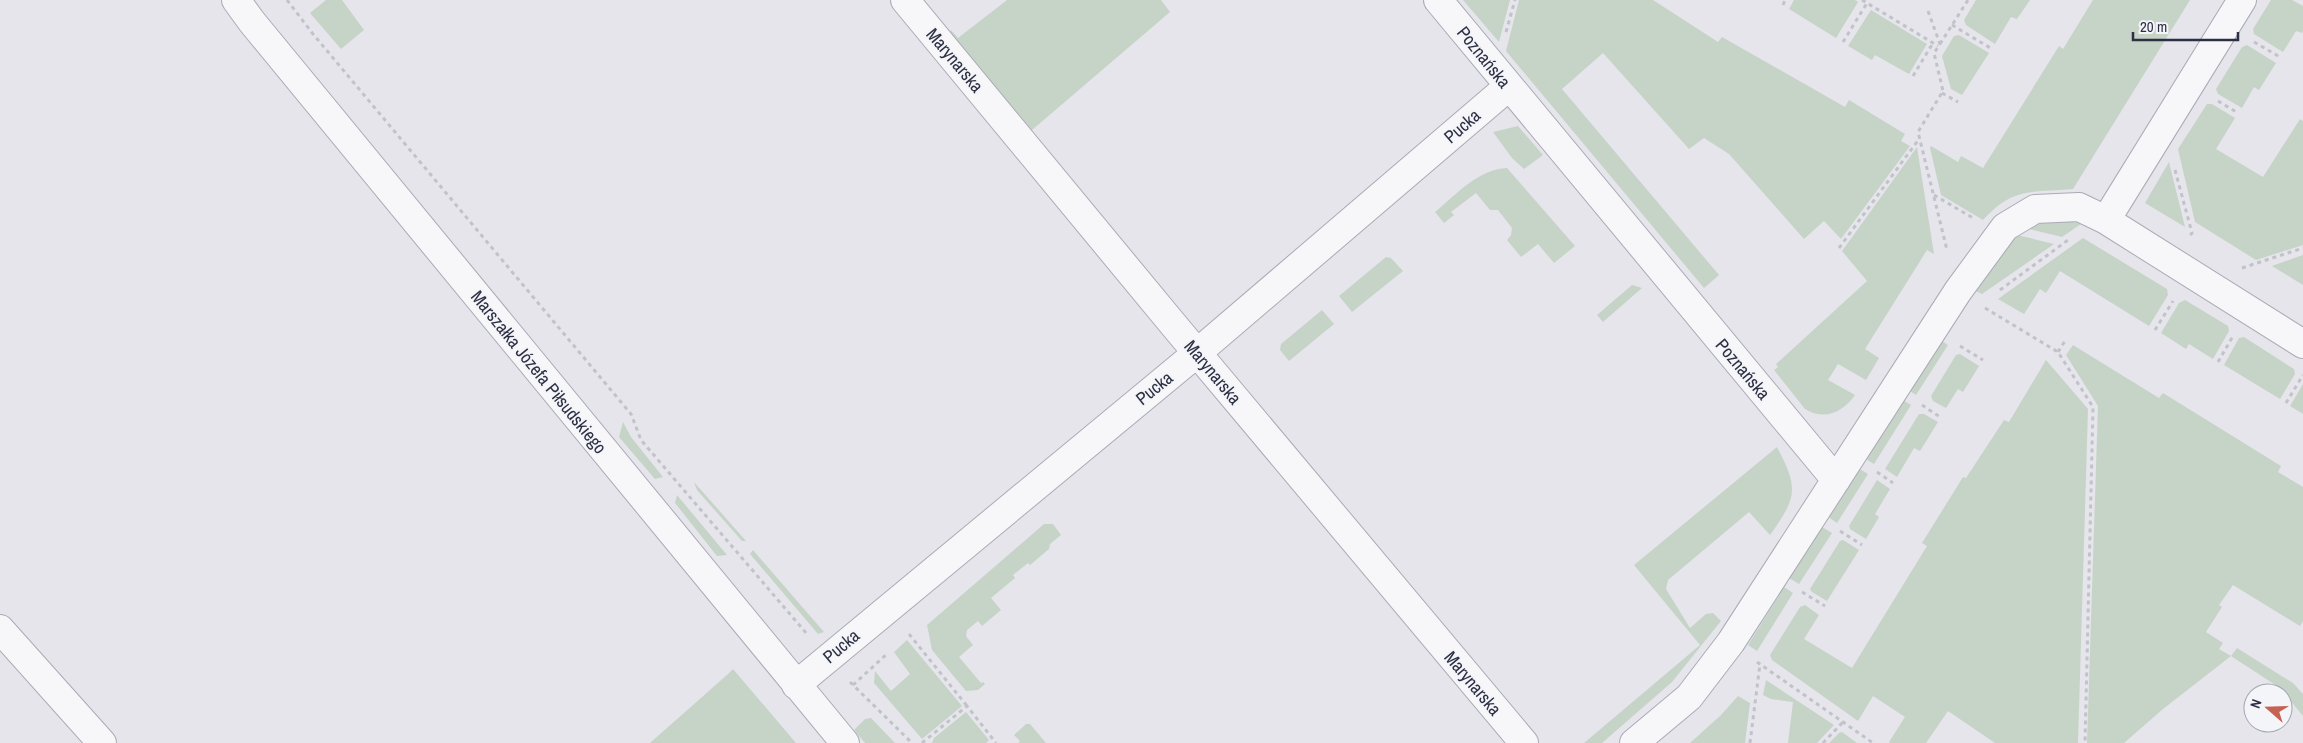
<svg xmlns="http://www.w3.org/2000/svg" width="2303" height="743" font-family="'Archivo Narrow',sans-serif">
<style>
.green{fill:#c6d4c7}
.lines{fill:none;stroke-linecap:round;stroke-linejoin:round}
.minor-casing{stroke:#aaabb5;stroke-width:30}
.path{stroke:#c2c3ca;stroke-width:3;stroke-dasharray:4 4;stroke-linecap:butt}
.minor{stroke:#f7f7fa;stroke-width:28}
.labels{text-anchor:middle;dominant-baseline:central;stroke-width:4;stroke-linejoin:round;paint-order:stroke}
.street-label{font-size:18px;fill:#2d2f43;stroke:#f4f5f9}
</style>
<rect width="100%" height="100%" fill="#e5e5eb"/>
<path class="green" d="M326 0H342L364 30 341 49 310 13Z
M1007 0H1161L1170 12 1025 136 950 39 951 30 958 38Z
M1463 0H1510L1499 42Z
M1519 0H1653L1718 42 1722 37 1845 107 1849 100 1905 134 1901 141 1910 146 1841 239 1824 221 1804 239 1729 154 1704 138 1689 149 1603 53 1562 89 1719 275 1704 288 1506 51Z
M1794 0H1855L1858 2 1836 38 1789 9Z
M1976 0H2030L2017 19 2011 17 1995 44 1966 25 1964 20Z
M2093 0H2190L2073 189C2031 193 2014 186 1983 220L1941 195 1930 148 1931 146 1958 162 1961 156 1983 168 2059 46 2063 49Z
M2271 0H2292L2303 6V31L2302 33 2296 31 2283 52 2254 34 2253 29Z
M1871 10 1927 44 1909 74 1875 55 1872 60 1848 46Z
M1959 35 1989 53 1962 95 1951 89 1942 56 1954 36Z
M2247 45 2276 63 2259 90 2254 87 2242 108 2218 94 2216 89 2242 47Z
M2207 104H2212L2235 118 2216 149 2263 177 2300 119 2303 121V245L2256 260 2195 222 2178 149Z
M1518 126 1543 155 1524 169 1512 158 1493 132Z
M1917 147 1934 254 1927 250 1865 349 1879 358 1866 380 1838 364 1828 380 1855 395C1843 412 1825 421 1805 409L1774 370 1778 367 1776 364 1867 281 1842 251Z
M2169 162 2185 227 2145 203Z
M1507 168 1575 246 1554 263 1538 244 1521 257 1507 240 1511 235 1512 228 1498 210H1490L1476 193 1451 212 1454 215 1444 223 1435 212C1456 195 1478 169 1507 168Z
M2069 220 2081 224 2062 237 2020 227 2031 222Z
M2013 234 2054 244 1982 294 1969 288Z
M2083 238 2167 289 2168 295 2149 326 2060 271 2046 293 2040 289 2024 314 1998 299Z
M2303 255V285L2272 266Z
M1386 257 1391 258 1403 271 1352 312 1339 296Z
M1632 285 1642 288 1603 322 1597 315Z
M2185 300 2228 326 2229 331 2213 359 2189 344 2186 349 2161 333 2179 303Z
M1322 310 1334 324 1289 361 1280 350 1281 344Z
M2244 337 2294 369 2295 374 2280 399 2224 365 2239 338Z
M1939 339 1948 345 1916 395 1907 389Z
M2073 345 2159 398 2163 393 2281 466 2278 472 2303 487V621L2300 626 2233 585 2219 605 2222 607 2206 632 2223 643 2219 649 2231 656 2237 648 2293 683 2303 694V716L2280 688 2231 656 2163 709 2124 743H2087L2098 406 2066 355Z
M1960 354 1979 366 1963 392 1958 389 1946 408 1933 401 1931 396 1956 355Z
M2046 360 2088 409 2078 743H1995L1948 711 1926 743H1890L1889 742 1905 717 1873 696 1858 721 1772 660 1770 655 1800 607 1805 605 1819 615 1804 639 1852 668 1927 546 1922 543 1963 477 1966 478 2004 420 2009 422Z
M2303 384V414L2290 406Z
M1901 399 1911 405 1874 464 1864 458Z
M1919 414H1924L1938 422 1920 451 1914 448 1897 477 1885 469Z
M623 422 631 437 663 477 655 479 619 437Z
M1777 447C1799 489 1797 497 1770 535L1749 512 1668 580 1666 589 1690 628 1706 614 1713 613 1721 621 1672 682 1602 743H1584L1700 645 1634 565Z
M1858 468 1868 474 1837 523 1827 516Z
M1877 480 1890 489 1875 514 1879 517 1866 539 1850 529 1849 526Z
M694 482 746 541H742L697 490Z
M677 495 727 555 717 556 675 503Z
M1044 524H1053L1061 535 1050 544 1049 549 1030 565 1028 563 1013 575 1015 578 991 598 1001 610 982 626 978 621 967 630 966 636 973 645 959 657 981 683 983 682 985 684 978 690 966 691 932 650 927 625Z
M1822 527 1832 533 1799 584 1789 578Z
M1843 540 1859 550 1827 601 1812 592 1810 589 1840 541Z
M753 550 824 632 818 634 750 554Z
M1784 587 1793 593 1757 651 1748 645Z
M907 640 962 706 922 739 874 683 875 671 891 691 910 674 894 652Z
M733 669 796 743H650L728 674Z
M1766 680 1834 725 1817 743H1788L1793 702 1771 699 1763 695Z
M1738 696 1750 703 1745 743H1690L1721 715Z
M966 712 989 740 986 743H932L934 738Z
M871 718 895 743H865L854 730 865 719Z
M1026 724H1030L1046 743H1018L1020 741 1014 735Z
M1842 732 1857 743H1829L1839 733Z"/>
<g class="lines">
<defs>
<path id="minor" d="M236 0 252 22 845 743
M905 0 1172 323 1524 743
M1438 0 1836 480
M2106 220 2303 344
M0 629 102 743
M796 685 1197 353 1508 87
M1634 743 1689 697 1731 642 1958 291 2005 227 2035 209 2079 207 2106 220 2242 0"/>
</defs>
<use href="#minor" class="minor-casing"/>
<path class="path" d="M287 0 313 34 631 414 641 440 807 634
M1862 0 1938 46
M1783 5 1785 0
M1928 11 1940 44 1934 53 1943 91 1918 132 1947 250
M1952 25 1992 49
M1506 32 1515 0
M1843 42 1867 3
M2254 42 2280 57
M1940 44 1968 0
M1913 76 1933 43
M1942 93 1958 102
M2218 101 2238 113
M2175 170 2192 233 2190 236
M1934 195 1973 218
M1839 248 1919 139
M2242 268 2303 248
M2000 290 2068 240
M1985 308 2058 352 2093 407 2085 743
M2155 330 2173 301
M1960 346 1983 360
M2058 352 2065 341
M2218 362 2233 336
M2286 403 2303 375
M1922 405 1940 417
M1877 472 1893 483
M1840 531 1862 545
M1802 592 1825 606
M909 634 967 706
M1757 662 1873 743
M850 682 912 743
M853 685 888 653
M922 743 967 706 996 743
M1750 743 1760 664
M1823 743 1843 722"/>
<use href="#minor" class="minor"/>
</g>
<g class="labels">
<g class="street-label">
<text transform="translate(1484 57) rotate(51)">Poznańska</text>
<text transform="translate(955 60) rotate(50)">Marynarska</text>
<text transform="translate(1462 126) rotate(-41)">Pucka</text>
<text transform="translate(1743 369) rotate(50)">Poznańska</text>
<text transform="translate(539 372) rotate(51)">Marszałka Józefa Piłsudskiego</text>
<text transform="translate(1213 372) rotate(50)">Marynarska</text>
<text transform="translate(1154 388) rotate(-39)">Pucka</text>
<text transform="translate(841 646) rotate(-40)">Pucka</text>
<text transform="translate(1473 683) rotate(50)">Marynarska</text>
</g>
</g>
<g transform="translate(2268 708) rotate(290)"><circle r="24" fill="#f4f5f9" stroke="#a4a6b0"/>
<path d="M0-4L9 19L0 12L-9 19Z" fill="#c56254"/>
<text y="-8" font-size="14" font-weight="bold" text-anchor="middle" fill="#2d2f43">N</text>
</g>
<path d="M2133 32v8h105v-8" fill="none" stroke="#2d2f43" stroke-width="2.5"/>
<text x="2140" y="32" font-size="15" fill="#2d2f43" stroke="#f4f5f9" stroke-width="4" paint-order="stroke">20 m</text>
</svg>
